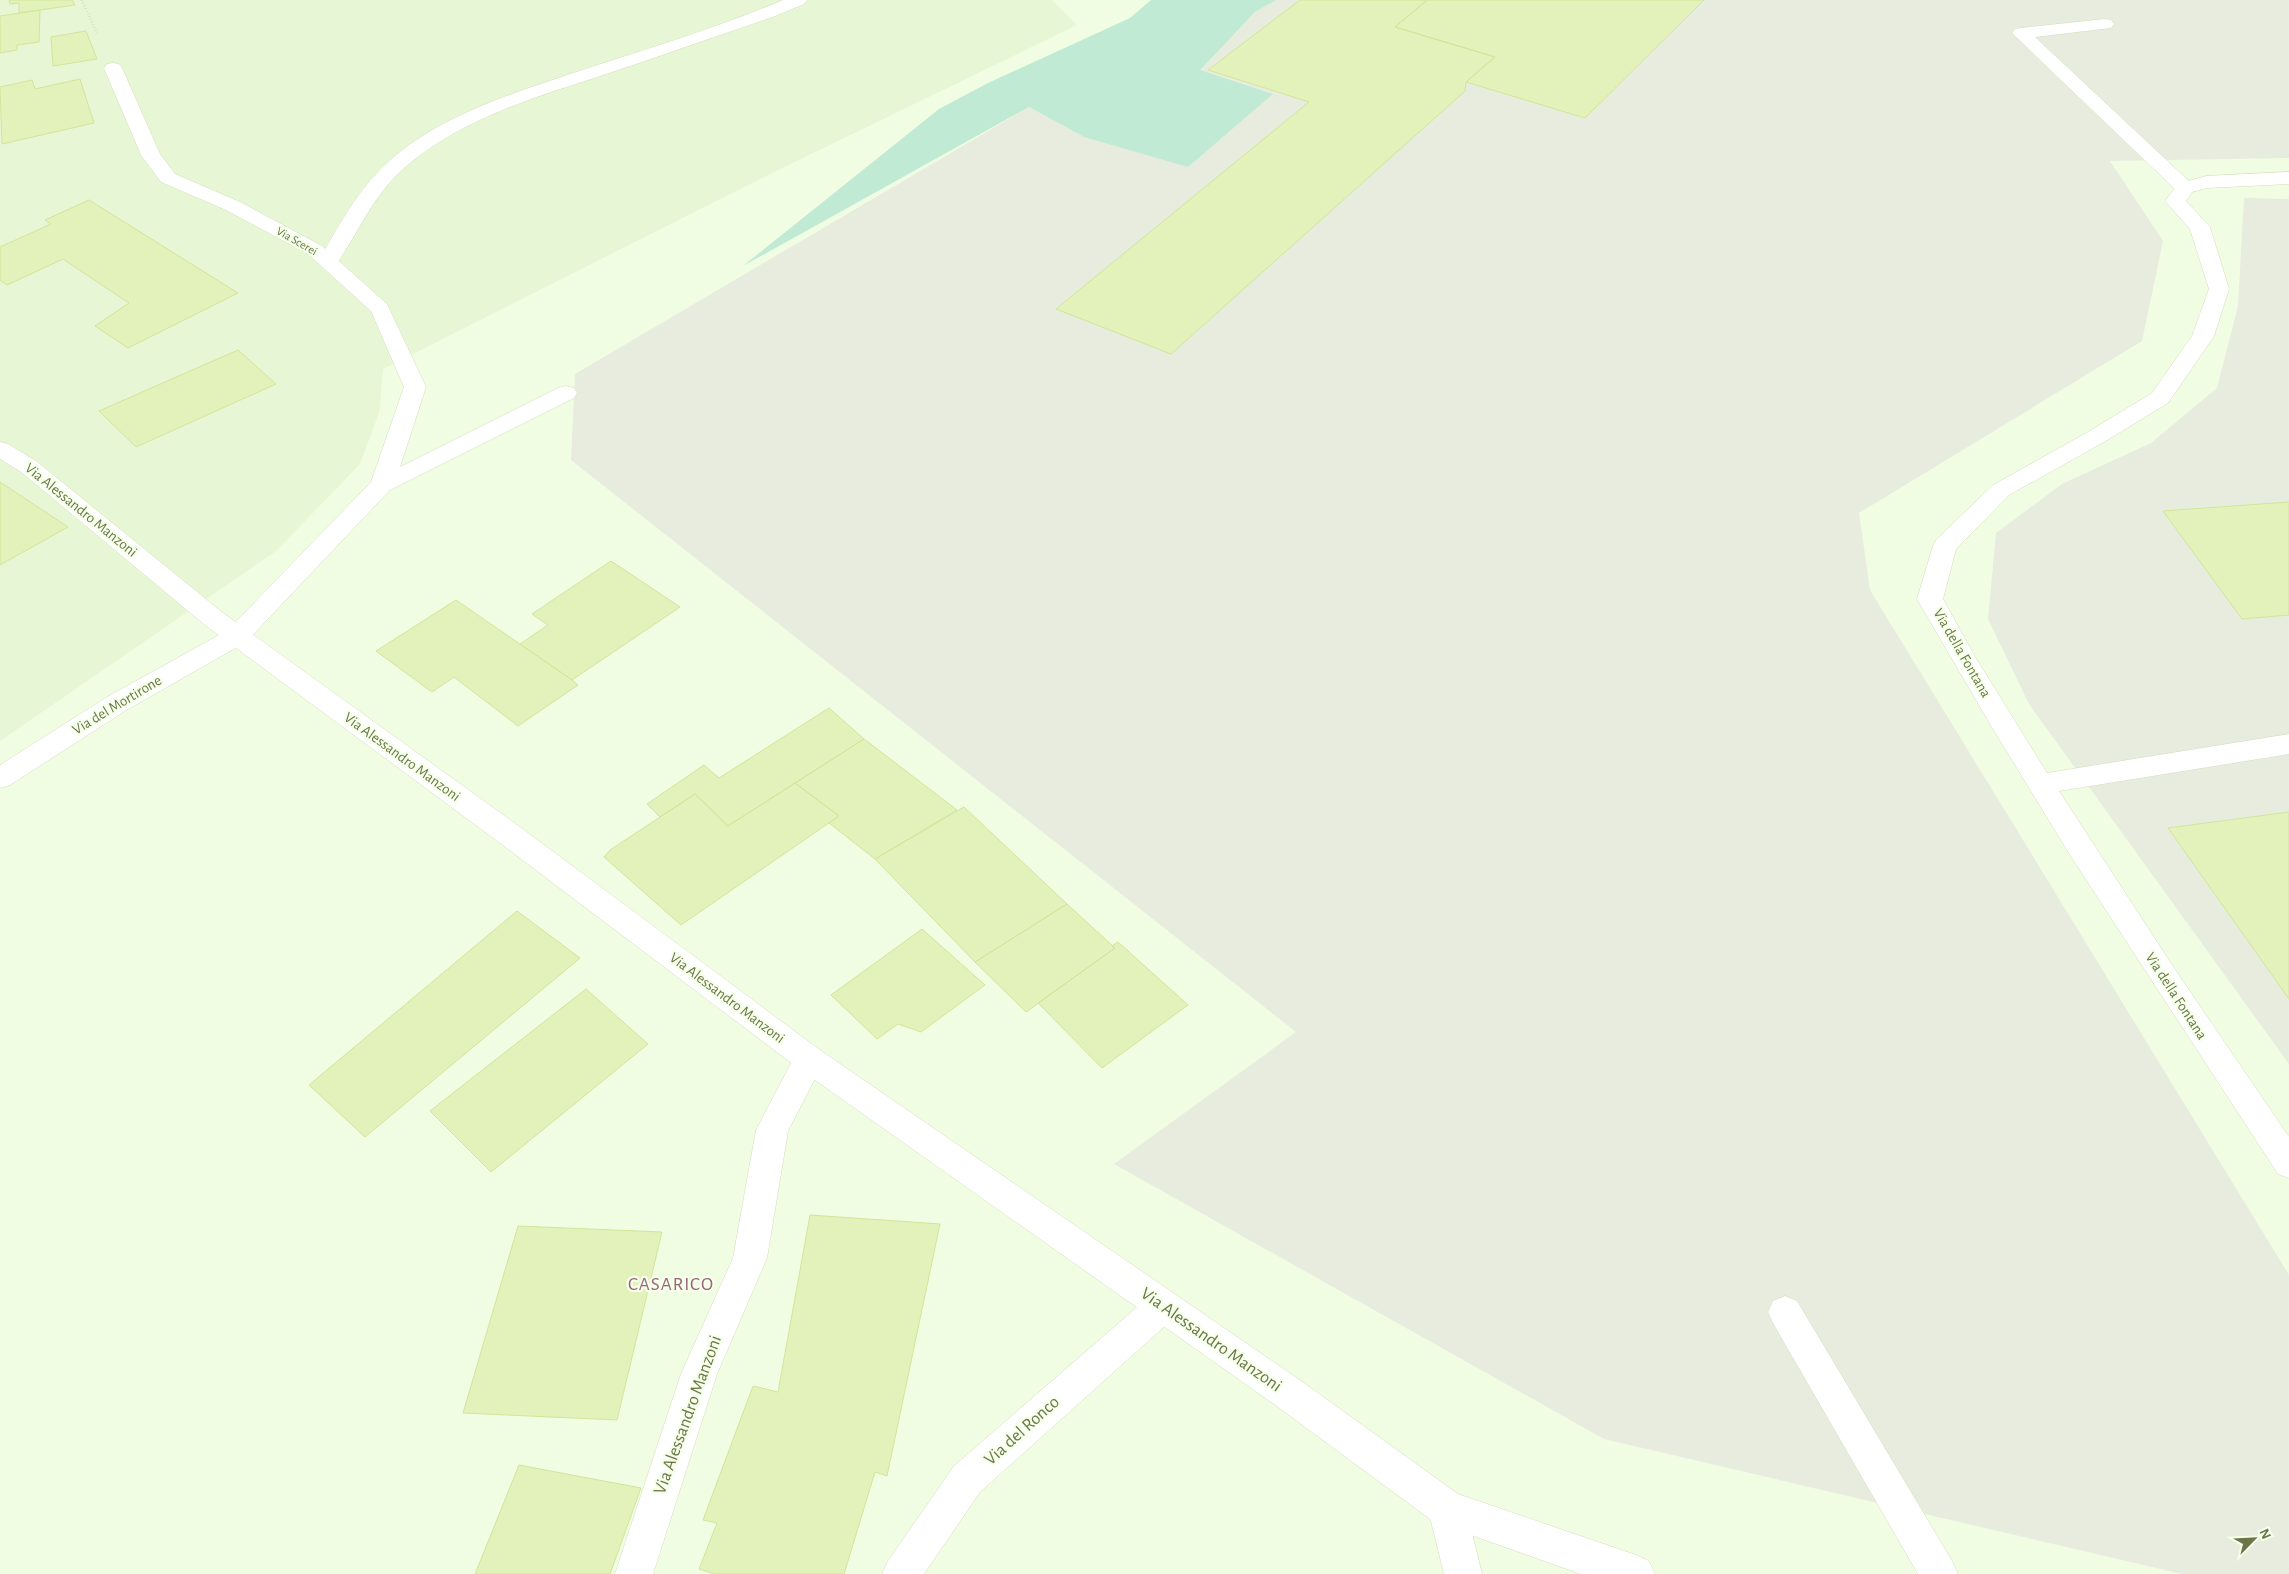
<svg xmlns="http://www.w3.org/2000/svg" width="2289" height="1574" font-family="'Alegreya Sans',sans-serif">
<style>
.residential{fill:#e7f6d4}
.industrial{fill:#e7ecde}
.green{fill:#c1ead4}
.building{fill:#e3f2ba;stroke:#d2e59a}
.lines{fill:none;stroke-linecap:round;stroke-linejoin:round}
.service-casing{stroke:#d3dfbb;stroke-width:1}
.minor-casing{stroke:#d3dfbb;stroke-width:1}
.tertiary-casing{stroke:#d3dfbb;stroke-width:1}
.path{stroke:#c8d79d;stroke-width:2.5;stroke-dasharray:0.5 2.5;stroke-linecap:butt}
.service{fill:#fff;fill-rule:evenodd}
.minor{fill:#fff;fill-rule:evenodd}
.tertiary{fill:#fff;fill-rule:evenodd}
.labels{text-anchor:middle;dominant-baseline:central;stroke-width:4.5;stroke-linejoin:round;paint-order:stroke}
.far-street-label{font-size:12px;fill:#6b7548;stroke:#f5ffe9}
.street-label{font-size:15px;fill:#6b7548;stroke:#f5ffe9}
.near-street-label{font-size:18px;fill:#6b7548;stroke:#f5ffe9}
.near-neighbourhood-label{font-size:19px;letter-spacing:1px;fill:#99647c;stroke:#f5ffe9}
</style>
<rect width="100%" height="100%" fill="#f0fde3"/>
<path class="residential" d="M0 0H1052L1077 25 772 173 383 369 379 413 360 464 276 551 0 741Z"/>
<path class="industrial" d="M1276 0H2289V158L2110 161 2163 241 2142 341 1859 513 1870 590 2289 1275V1574H2182L1604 1439 1114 1164 1296 1032 571 460 575 374 1029 107 1084 137 1272 95 1199 70 1255 12Z
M2244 198 2289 199V1064L2029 704 1988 619 1996 533 2062 484 2151 443 2217 388 2238 306Z"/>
<path class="green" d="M1151 0H1276L1255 12 1200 70 1273 94 1188 167 1084 137 1029 107 743 266 939 109 988 83 1130 18Z"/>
<path class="building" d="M9 0H72L75 5 19 13V3L10 4Z
M1300 0H1427L1395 27 1495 57 1466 82 1465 91 1171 354 1056 309 1309 102 1208 70Z
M1427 0H1704L1585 118 1466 82 1495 57 1395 27Z
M40 10 39 42 17 45V50L0 53V16Z
M86 31 97 59 53 66 51 37Z
M80 79 94 123 2 144 0 87 32 80 35 89Z
M89 200 238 293 128 348 95 326 129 303 63 259 7 285 0 280V247L51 224 45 220Z
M238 350 276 384 136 447 99 411Z
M0 482 68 527 0 565Z
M2289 502V615L2242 619 2163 511Z
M611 561 680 607 572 680 520 644 548 625 532 614Z
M456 600 572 680 578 685 518 726 454 677 432 692 376 651Z
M829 708 864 739 728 826 695 794 660 817 647 804 704 765 719 778Z
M864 739 957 810 875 859 829 823 839 816 795 783Z
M795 783 839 816 681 925 604 857 610 850 695 794 728 826Z
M964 807 1067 904 975 962 875 859Z
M2289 812V999L2168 828Z
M1067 904 1115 948 1026 1012 975 962Z
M517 911 580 958 365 1137 309 1085Z
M922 929 985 985 921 1032 898 1024 877 1039 831 995Z
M1118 942 1188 1005 1102 1068 1038 1003 1115 948 1112 946Z
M586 989 648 1044 491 1172 430 1111Z
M810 1215 940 1224 887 1476 875 1472 844 1574H715L699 1569 717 1523 703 1520 753 1386 778 1392Z
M518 1226 662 1232 617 1420 463 1413Z
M519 1465 641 1488 610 1574H475Z"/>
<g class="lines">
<defs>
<path id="service" d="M783 0H807L804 4 773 17C718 35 664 55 609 73 537 97 459 118 402 170 372 197 358 234 335 266L328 268 321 266 318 262C338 227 357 191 387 163 438 116 508 95 573 73 643 50 715 29 783 0Z
M2105 19 2111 20 2114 24 2111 28 2035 37 2192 184 2195 188 2192 192 2185 194 2178 192 2012 33 2015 29 2021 28Z
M1785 1296 1797 1301 1952 1561 1958 1574H1918L1773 1323 1768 1312 1773 1301Z"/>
<path id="minor" d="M113 63 119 64 122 68 160 154 175 174 240 202 322 246 387 304 426 387 400 467 558 388 566 386 574 388 577 393 574 398 390 490 246 642 125 711 10 785 0 788V765L107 697 228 630 371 482 404 387 371 311 308 254 226 210 161 182 141 155 104 68 107 64Z
M2289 172V184L2207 188 2192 192 2186 201 2210 227 2229 289 2214 336 2168 403 2104 442 2009 495 1956 549 1943 599 1974 655 2047 773 2289 734V754L2059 791 2174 968 2289 1137V1178L2278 1174 2072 858 1993 729 1917 599 1933 546 1936 540 1993 485 2088 432 2152 393 2192 336 2209 289 2190 229 2165 201 2178 184 2206 176Z
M809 1046 820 1050 825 1059 788 1131 767 1258 717 1374 653 1574H615L681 1374 733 1258 756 1130 798 1050Z
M1163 1290 1175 1295 1180 1306 1175 1317 980 1492 924 1574H882L888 1561 954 1466 1151 1295Z
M1447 1490 1460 1496 1466 1509 1482 1574H1444L1428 1509 1434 1496Z"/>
<path id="tertiary" d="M0 442 8 444 36 461 223 613 520 827 820 1050 1304 1383 1458 1494 1636 1555 1649 1561 1655 1574H1581L1434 1522 1278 1407 798 1068 500 843 205 625 20 471 0 459Z"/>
</defs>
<use href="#service" class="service-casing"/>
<use href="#minor" class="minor-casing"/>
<use href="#tertiary" class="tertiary-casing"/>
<path class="path" d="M82 0 97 33"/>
<use href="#service" class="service"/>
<use href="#minor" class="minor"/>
<use href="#tertiary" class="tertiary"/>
</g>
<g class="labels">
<g class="far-street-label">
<text transform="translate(297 241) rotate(30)">Via Scerei</text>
</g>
<g class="street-label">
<text transform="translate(81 510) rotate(39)">Via Alessandro Manzoni</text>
<text transform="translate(1962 653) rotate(60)">Via della Fontana</text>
<text transform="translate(117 705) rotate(-31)">Via del Mortirone</text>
<text transform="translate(402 757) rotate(36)">Via Alessandro Manzoni</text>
<text transform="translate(2176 996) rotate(57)">Via della Fontana</text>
<text transform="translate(727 998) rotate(37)">Via Alessandro Manzoni</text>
</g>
<g class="near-street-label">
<text transform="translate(1211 1340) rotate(35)">Via Alessandro Manzoni</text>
<text transform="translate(688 1415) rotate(-70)">Via Alessandro Manzoni</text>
<text transform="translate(1022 1431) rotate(-42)">Via del Ronco</text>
</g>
<g class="near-neighbourhood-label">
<text x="671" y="1284">CASARICO</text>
</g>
</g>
<g transform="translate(2254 1539) rotate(66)" stroke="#f5ffe9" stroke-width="4" paint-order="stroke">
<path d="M0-4L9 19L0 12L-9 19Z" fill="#6b7548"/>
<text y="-8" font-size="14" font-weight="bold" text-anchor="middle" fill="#6b7548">N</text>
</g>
</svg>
